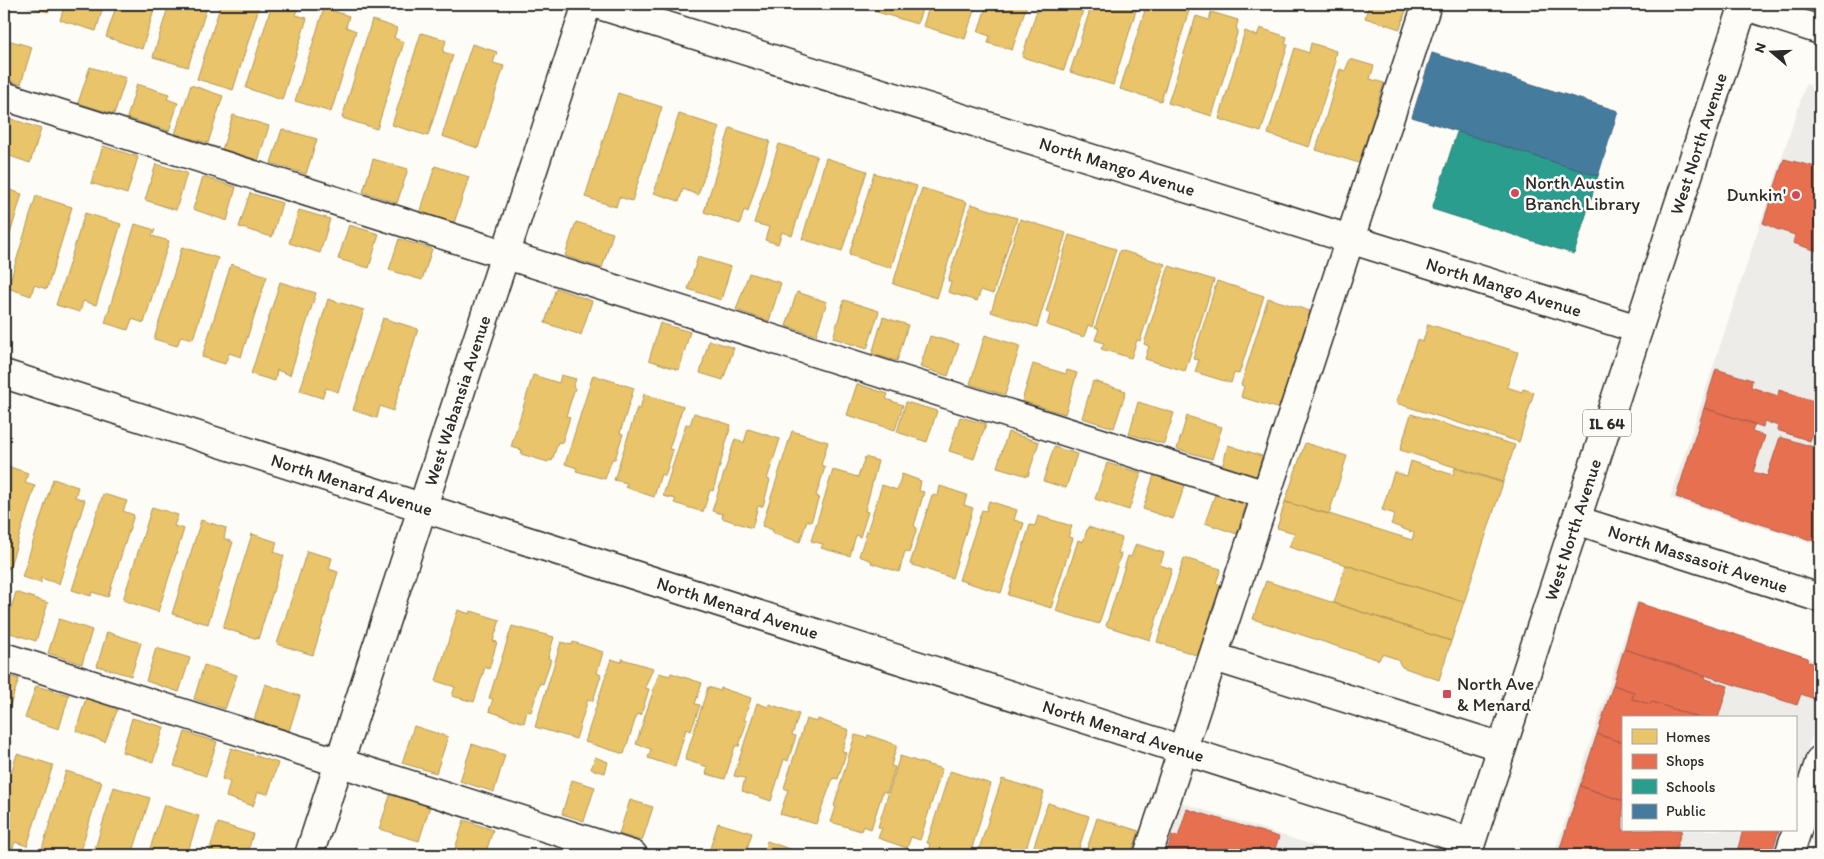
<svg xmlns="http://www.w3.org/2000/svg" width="1824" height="859" font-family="Itim,sans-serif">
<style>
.built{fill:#edece8}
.homes{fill:#e9c46a;stroke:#b09657}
.shops{fill:#e76f51;stroke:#af5b46}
.schools{fill:#2a9d8f;stroke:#2a7b71}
.public{fill:#457b9d;stroke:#3d637b}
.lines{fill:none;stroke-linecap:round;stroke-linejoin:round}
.minor-casing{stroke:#2b2b2b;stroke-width:31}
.major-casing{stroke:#2b2b2b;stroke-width:31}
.minor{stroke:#fdfcf7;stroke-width:28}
.major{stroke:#fdfcf7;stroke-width:28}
.poi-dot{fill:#d1495b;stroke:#fdfcf7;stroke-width:2}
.labels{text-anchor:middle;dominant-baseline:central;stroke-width:5;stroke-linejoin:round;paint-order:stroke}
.shield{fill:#fdfcf7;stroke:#6a6a68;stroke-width:1}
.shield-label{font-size:16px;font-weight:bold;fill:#2b2b2b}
.street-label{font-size:18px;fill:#2b2b2b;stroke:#fdfcf7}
.poi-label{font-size:18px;fill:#2b2b2b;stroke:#fdfcf7;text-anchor:start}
</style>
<rect width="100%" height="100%" fill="#fdfcf7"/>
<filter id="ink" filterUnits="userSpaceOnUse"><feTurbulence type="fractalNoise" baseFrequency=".02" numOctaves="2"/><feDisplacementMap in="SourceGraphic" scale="10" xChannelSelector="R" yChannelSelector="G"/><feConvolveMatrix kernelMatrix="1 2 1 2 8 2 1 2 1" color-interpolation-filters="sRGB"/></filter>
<g filter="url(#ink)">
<path class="built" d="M1806 84 1820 88V546L1670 498Z
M1636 601 1820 662V712L1795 787V718H1623V830H1781L1773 855H1554Z
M1180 802 1343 855H1163Z"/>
<path class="homes" d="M20 4H51L48 12Z
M65 4H104L96 31 60 20Z
M117 4H156L142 49 106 37Z
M169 4H208L188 67 153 57Z
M221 4H260L233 90 197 79Z
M272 4H299L296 15 307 18 282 100 246 88Z
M877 4H924L917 24 874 11Z
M930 4H976L965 39 923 26Z
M987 4H1027L1012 50 988 43 990 36 978 32Z
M1039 4H1085L1064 70 1022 57Z
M1092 4H1138L1113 85 1070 72Z
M1147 4H1191L1161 101 1120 89Z
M1369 4H1408L1400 29 1365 18Z
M324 8 349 16 346 27 356 31 331 112 295 101Z
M1211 12 1238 20 1236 29 1238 30 1212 116 1168 103 1196 16 1209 20Z
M372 20 397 28 394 38 404 42 377 129 342 118Z
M1260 28 1287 37 1285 44 1288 45 1261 132 1219 119 1245 31 1257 36Z
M421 33 446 40 443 52 453 55 428 136 392 125Z
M4 39 32 47 21 84 4 79Z
M1311 43 1336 51 1334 60 1336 61 1309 147 1268 134 1295 48 1309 53Z
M472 44 497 52 493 63 504 66 478 148 442 136Z
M1350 59 1374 66 1370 79 1384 83 1359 163 1316 150 1340 69 1345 71Z
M90 67 126 78 114 114 78 103Z
M137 84 169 94 167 99 178 103 169 131 127 118Z
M191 85 223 96 208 143 175 134Z
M618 93 662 107 632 201 619 197 616 207 585 197Z
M679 114 720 127 698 195 683 189 679 201 654 193Z
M233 115 269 126 258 161 222 150Z
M6 117 41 129 30 163 4 154V124Z
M730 128 770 141 748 212 744 210 740 224 704 212Z
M282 129 317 139 306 174 271 163Z
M779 144 817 156 792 236 782 232 778 244 765 240 769 227 754 223Z
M103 146 138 157 127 194 91 183Z
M826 158 867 171 842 251 802 239Z
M373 159 408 169 397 203 363 192Z
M156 164 187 173 176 210 145 200Z
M435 166 469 177 454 223 420 213Z
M874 173 917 186 891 268 849 255Z
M203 177 236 187 227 221 193 209Z
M4 188 22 194 4 254Z
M922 188 967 202 937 298 893 284Z
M250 193 282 203 272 237 239 227Z
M36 196 72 207 47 289 34 285 31 296 8 288Z
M971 204 1017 218 993 294 981 290 977 301 948 292 951 282 948 281Z
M299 210 330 219 320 253 289 243Z
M85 213 121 224 96 305 83 301 80 312 56 305Z
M1020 219 1066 233 1037 327 991 312Z
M576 222 613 233 602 268 565 256Z
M135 224 155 230 152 236 169 241 144 323 132 319 128 330 105 323Z
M349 225 379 234 369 268 338 259Z
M1069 235 1116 249 1092 327 1088 325 1084 337 1047 325 1050 314 1046 312Z
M399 239 432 249 422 280 389 270Z
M182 247 218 258 193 339 181 336 177 346 154 339Z
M1120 250 1165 264 1140 341 1137 340 1131 358 1101 349 1104 343 1095 340 1099 329 1095 328Z
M698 257 731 267 721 300 688 289Z
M231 264 267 276 241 357 229 353 225 364 202 357Z
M1169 266 1214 280 1185 371 1145 359 1149 346 1144 344Z
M749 273 781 283 769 321 736 310Z
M1217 281 1264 296 1239 374 1234 373 1231 383 1195 372 1199 360 1193 359Z
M280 282 316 293 290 375 277 370 275 381 251 374Z
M556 288 592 301 581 335 545 323Z
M797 292 827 302 816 335 786 326Z
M1268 298 1310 311 1280 409 1241 397 1244 386 1241 385Z
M328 299 364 310 338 392 326 388 322 398 300 391Z
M844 300 879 311 867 349 833 338Z
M883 317 908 325 897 361 872 354Z
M383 318 418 329 393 411 380 406 377 418 353 410Z
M660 323 690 332 679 370 649 360Z
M1428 324 1518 352 1507 387 1522 392 1523 389 1534 392 1519 442 1396 403 1417 340 1423 342Z
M985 335 1020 346 1005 395 970 384Z
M930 336 959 344 948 376 920 367Z
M709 340 734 348 723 380 700 373Z
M1033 364 1066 374 1067 370 1077 373 1065 414 1022 401Z
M533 375 559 383 561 375 576 379 573 387 575 388 566 416 570 417 562 443 558 442 552 461 549 460 548 462 521 454 522 450 511 447Z
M593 375 634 388 620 433 623 434 615 459H612L605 479 576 471 577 468 565 464Z
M1093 381 1126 391 1114 428 1082 418Z
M857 384 888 394 886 399 903 405 895 430 847 415Z
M644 394 683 406 669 449 673 450 665 476 661 474 654 497 625 487 627 483 614 480 637 408 640 409Z
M906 402 937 411 927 442 897 432Z
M1138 402 1174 413 1164 444 1129 434Z
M694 413 731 425 713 491 710 490 703 512 674 503 676 499 663 496 686 424 690 425Z
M1411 414 1515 445 1503 482 1400 450Z
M1187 416 1222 427 1212 459 1177 449Z
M960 417 986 424 974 459 949 451Z
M748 429 780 439 767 479 770 480 763 506H758L752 528 722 518 723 514 712 511 735 439 744 443Z
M792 431 828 442 821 465 825 467 816 496 819 497 811 522 807 520 800 542 772 533 773 530 762 526Z
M1008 432 1039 442 1028 476 997 467Z
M1305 443 1347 456 1329 514 1285 502Z
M1228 445 1262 456 1256 478 1222 468Z
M1054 447 1077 454 1066 488 1043 481Z
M865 457 878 461 865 511 868 512 860 537 856 535 850 556 821 548 823 544 811 541 833 470 858 477Z
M1411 461 1453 475 1455 468 1503 483 1464 602 1289 547 1295 533 1277 528 1285 502 1329 514 1412 540 1414 533 1391 524 1395 514 1382 510 1394 472 1407 476Z
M1107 463 1141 473 1129 510 1095 499Z
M4 465 28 473 25 483 35 486 9 569 4 567Z
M902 474 921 481 919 491 924 492 914 526 917 528 909 553 905 551 899 572 871 563 872 561 859 556 882 485 897 490Z
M1154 475 1185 485 1173 519 1143 509Z
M53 479 78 487 75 497 85 500 59 584 41 578V583L22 577Z
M940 486 967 495 964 505 973 508 952 578 910 564 932 495 938 496Z
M1216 492 1247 501 1237 534 1205 523Z
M103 494 127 501 123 511 134 515 108 597 92 592 91 596 72 590Z
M989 501 1017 510 1014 520 1024 523 1001 593 959 580 982 510 986 511Z
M152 507 178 515 174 526 184 529 158 612 123 600Z
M1038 516 1072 526 1068 537 1073 538 1051 608 1008 595 1030 525 1035 526Z
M201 520 226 528 224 539 233 542 208 624 172 614Z
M1088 527 1122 538 1118 553 1121 554 1099 624 1056 611 1078 540 1083 542Z
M252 534 277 542 274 552 284 556 258 639 223 628Z
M1136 544 1164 553 1160 565 1172 569 1150 640 1106 626 1128 556 1131 557Z
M307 551 332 558 329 569 338 572 313 655 277 644Z
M1184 558 1221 569 1216 583 1221 585 1199 656 1157 642Z
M1346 565 1464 602 1451 641 1334 603Z
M1266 581 1451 641 1439 680 1402 667 1397 659 1382 654 1379 660 1253 619Z
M16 592 48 603 36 641 4 631Z
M458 610 470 614 471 611 500 620 493 641 497 642 489 669 485 667 474 702 452 696 455 687 436 681Z
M59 619 92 630 82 664 48 653Z
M512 626 554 637 548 658 551 659 543 684 540 683 531 712 527 711 524 723 489 711 493 699 489 698Z
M107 632 141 643 131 676 97 666Z
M561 642 572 645 573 642 603 652 597 673 601 675 593 701 588 699 576 739 535 727Z
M156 648 190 658 179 692 146 681Z
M611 659 621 662 622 659 653 668 645 688 649 689 641 715 637 714 624 754 585 742Z
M204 665 237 675 225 709 194 699Z
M659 673 670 676 671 673 702 683 695 704 700 705 691 731 686 729 675 767 648 758 651 749 636 744Z
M4 675 19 679 7 714 4 713Z
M265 684 300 696 289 731 254 720Z
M36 686 69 695 59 729 25 718Z
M708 687 720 691 721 688 751 698 744 720 747 721 739 746H735L725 779 706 774 708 767 685 760Z
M86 698 118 708 105 742 76 731Z
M757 703 768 707 769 704 799 714 792 735 796 736 788 761 784 759 771 801 742 791 745 778 734 776Z
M132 718 164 727 153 762 122 752Z
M806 719 817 722 818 719 849 730 842 751 846 753 838 779 833 778 816 824 780 814 788 790 784 788Z
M414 726 448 737 436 773 402 763Z
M185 732 217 742 206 776 174 766Z
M855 735 867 738 868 735 897 745 891 766 895 767 887 793 883 791 871 829 863 826 861 831 831 822 836 807 834 806Z
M472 744 505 755 494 792 460 781Z
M231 748 278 763 268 794 258 792 253 806 226 797 230 782 222 779Z
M17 754 53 765 27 846 15 842 11 853 4 851V796Z
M900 756 942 769 920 840 911 837 907 848 878 838 882 828 878 827Z
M595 757 608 762 605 773 591 769Z
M66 771 102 782 79 855H40Z
M950 771 991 784 970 855H927L930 844 927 843Z
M1002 779 1044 792 1024 855H977Z
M572 780 595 787 584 821 562 814Z
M114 787 150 798 132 855H93Z
M391 793 430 806 419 841 379 829Z
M630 800 653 807 642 841 619 834Z
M1048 803 1089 816 1077 855H1031Z
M164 805 199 816 187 855H148Z
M1097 818 1139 831 1131 855H1085Z
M464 820 493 830 485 855H463L454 852Z
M218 823 253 834 247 855H208Z
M718 823 752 833 745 855H708Z
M767 841 798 852 797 855H763Z
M1812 848 1820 850V855H1810Z"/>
<path class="shops" d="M1784 159 1820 168V252L1793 243 1795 235 1776 229 1763 223Z
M1716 369 1752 380 1751 387 1778 396 1779 390 1820 403V426L1816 424 1810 441 1777 430 1778 426 1764 421 1763 427 1704 408Z
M1704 408 1755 424 1752 432 1765 436 1753 472 1767 476 1780 437 1817 448 1814 460 1816 461 1815 468 1820 470V489L1818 497H1820V543L1676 497Z
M1638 603 1808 658 1807 661 1820 666V701L1801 694 1797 705 1624 649Z
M1624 649 1705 676 1706 679 1728 686 1718 718H1699L1653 702 1650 704 1632 699 1634 692 1613 685Z
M1613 685 1634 692 1632 699 1650 704 1653 702 1699 718H1623V743L1597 734Z
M1597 734 1623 743V801L1580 786Z
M1580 786 1623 801V830H1682L1674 855H1581L1560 848Z
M1187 809 1279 837 1273 855H1166L1172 835 1178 837Z
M1743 830H1779L1771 855H1736Z"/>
<path class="schools" d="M1457 132 1598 176 1574 254 1432 209Z"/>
<path class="public" d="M1432 53 1618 111 1598 176 1412 117Z"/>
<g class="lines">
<defs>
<g id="minor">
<path id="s1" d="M596 4 1638 329"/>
<path d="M1743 5 1820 30"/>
<path d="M4 96 1266 495"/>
<path id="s2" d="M4 374 1471 842"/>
<path id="s3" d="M1576 520 1820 598"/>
<path d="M4 657 633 855"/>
<path d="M1214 657 1502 747"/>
<path id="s4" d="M309 855 587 4"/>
<path d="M1148 855 1427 4"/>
<path d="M1789 855 1820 760"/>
</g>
<g id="major">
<path id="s5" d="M1467 855 1744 4"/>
</g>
</defs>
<use href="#minor" class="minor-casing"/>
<use href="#major" class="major-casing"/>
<use href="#minor" class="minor"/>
<use href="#major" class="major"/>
</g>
</g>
<g class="poi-dot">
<circle cx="1515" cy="193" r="5"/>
<circle cx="1796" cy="195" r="5"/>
<rect x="1442" y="689" width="10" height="10" rx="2.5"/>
</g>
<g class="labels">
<rect class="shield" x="1583" y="409.5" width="48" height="27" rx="4"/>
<g class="shield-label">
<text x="1607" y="423">IL 64</text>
</g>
<g class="street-label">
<text stroke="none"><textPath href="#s5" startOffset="748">West North Avenue</textPath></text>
<text stroke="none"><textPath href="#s1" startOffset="546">North Mango Avenue</textPath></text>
<text stroke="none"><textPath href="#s1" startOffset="951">North Mango Avenue</textPath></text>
<text stroke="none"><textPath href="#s4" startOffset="478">West Wabansia Avenue</textPath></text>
<text stroke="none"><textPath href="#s2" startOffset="365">North Menard Avenue</textPath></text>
<text stroke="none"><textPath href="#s5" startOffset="342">West North Avenue</textPath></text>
<text stroke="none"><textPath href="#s3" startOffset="128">North Massasoit Avenue</textPath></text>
<text stroke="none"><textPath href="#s2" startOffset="770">North Menard Avenue</textPath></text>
<text stroke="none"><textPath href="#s2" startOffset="1175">North Menard Avenue</textPath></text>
</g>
<g class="poi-label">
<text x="1525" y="183">North Austin<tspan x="1525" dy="21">Branch Library</tspan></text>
<text x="1786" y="195" text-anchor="end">Dunkin'</text>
<text x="1457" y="684">North Ave<tspan x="1457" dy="21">&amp; Menard</tspan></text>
</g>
</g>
<rect width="1824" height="859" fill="none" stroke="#fdfcf7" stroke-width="20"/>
<rect x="10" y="10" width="1804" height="839" fill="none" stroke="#2b2b2b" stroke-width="2" filter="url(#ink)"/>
<rect x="1622" y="716" width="175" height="115" fill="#fdfcf7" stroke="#a9a8a5"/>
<rect x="1632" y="729" width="25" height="15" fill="#e9c46a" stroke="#a9a8a5"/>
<text x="1666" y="742" font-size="15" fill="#2b2b2b">Homes</text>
<rect x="1632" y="754" width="25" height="15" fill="#e76f51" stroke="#a9a8a5"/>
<text x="1666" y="766" font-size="15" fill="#2b2b2b">Shops</text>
<rect x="1632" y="779" width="25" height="15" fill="#2a9d8f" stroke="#a9a8a5"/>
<text x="1666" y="792" font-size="15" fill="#2b2b2b">Schools</text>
<rect x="1632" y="804" width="25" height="15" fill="#457b9d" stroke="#a9a8a5"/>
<text x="1666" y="816" font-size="15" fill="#2b2b2b">Public</text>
<g transform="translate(1772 52) rotate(289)" stroke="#fdfcf7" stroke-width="4" paint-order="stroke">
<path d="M0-4L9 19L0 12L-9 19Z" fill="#2b2b2b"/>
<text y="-8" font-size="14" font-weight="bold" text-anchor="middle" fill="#2b2b2b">N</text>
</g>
</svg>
